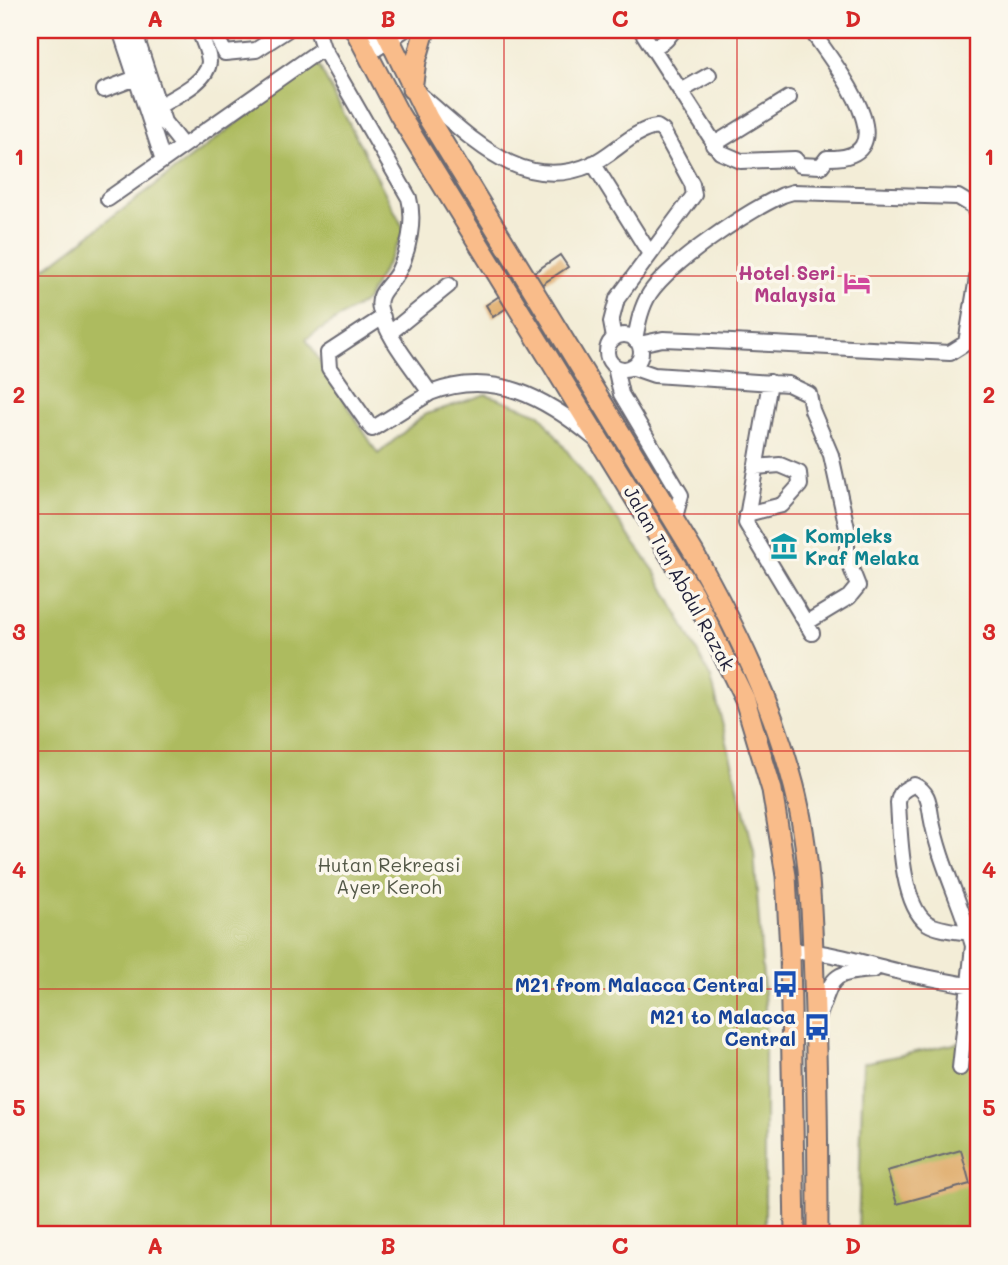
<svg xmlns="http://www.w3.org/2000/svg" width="1008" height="1265" font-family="Mali,sans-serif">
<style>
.green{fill:#adbb5e;stroke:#686e4c;stroke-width:2}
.building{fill:#e1b173}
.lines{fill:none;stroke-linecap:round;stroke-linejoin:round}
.minor-casing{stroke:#6b6972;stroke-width:18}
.highway-casing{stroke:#6b6972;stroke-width:23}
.minor{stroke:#fff;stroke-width:14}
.highway{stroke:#f9bc8a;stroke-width:19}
.grid{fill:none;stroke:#d62828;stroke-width:2;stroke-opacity:0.55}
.labels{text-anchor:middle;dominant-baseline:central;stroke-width:7;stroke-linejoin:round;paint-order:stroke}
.hotel-label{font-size:19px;font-weight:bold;fill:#b23c85;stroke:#fbf7ec;text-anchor:end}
.culture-label{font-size:19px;font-weight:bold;fill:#0d838f;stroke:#fbf7ec;text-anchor:start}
.street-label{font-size:19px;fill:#22223b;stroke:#fbf7ec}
.park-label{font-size:19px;fill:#535847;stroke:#fbf7ec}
.transit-label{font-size:19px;font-weight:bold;fill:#164399;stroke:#fbf7ec;text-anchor:end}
.neatline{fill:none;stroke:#d62828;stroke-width:2.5}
.grid-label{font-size:23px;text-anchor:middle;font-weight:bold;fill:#d62828}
</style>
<rect width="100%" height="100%" fill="#fbf7ec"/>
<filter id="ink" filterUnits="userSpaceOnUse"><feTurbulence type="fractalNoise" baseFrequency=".0143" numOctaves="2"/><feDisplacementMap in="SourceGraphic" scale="14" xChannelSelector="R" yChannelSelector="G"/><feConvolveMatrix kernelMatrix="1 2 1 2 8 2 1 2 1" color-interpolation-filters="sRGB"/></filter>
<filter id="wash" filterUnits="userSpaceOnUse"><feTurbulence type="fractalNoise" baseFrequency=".00686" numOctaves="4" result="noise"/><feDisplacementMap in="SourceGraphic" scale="28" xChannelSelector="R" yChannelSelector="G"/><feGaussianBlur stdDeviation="1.57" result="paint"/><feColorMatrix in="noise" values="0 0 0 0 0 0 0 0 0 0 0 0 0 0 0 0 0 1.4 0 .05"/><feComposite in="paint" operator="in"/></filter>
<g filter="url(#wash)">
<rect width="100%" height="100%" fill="#f3edd7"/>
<path class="green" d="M317 62 405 231 366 301 306 339 378 454 424 415 486 394 540 414 656 573 711 678 754 851 765 1007V1235H30V676L35 672 38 547 30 527V280Z
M978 1039V1235H858L863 1063Z"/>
<g id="blocks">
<path class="building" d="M218 30H265V31L222 43Z
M560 255 568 267 493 317 486 305Z
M961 1150 970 1184 897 1204 887 1171Z"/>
</g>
</g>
<g filter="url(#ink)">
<use href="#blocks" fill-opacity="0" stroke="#6b6972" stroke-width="2"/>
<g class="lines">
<defs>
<path id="minor" d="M120 30 163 160
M134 30 164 122 183 146
M213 30 225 53 256 50 287 30
M317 30 323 48 409 198C415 220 409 251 398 272 391 285 376 293 380 309 387 339 414 368 430 393 493 368 546 398 594 438
M641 30 720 152 741 161 795 159 800 165 821 166 827 158C914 160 830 59 811 30
M361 44 383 30
M653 48 666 40 674 30
M367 55 404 30
M104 90 136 78
M681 91 709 75
M419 94C469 135 521 196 592 164 614 154 633 130 657 127L663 131 692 184 694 195 617 299 611 322 614 338
M159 106C173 97 208 82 209 62 209 52 202 40 199 30
M713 145 789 98
M593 163 650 254
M108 199 323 48
M383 317 328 353 329 368 372 429 430 393
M391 332 449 285
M607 352a17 17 0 1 1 34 0a17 17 0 1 1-34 0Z
M635 340C638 323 641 307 650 293 672 261 748 211 783 195L793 192 958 197 973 206 978 217
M639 344 663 339 712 341 950 353 966 343 978 272
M615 367 621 394 681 495 674 521
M631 367 654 375 788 384 809 394 812 410 831 455 847 528V558L858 586 849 597 806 623 812 633
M770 382 746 523 806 623
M747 514 782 505 800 485 799 473 780 465 755 467
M790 951C823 950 849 959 881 967 912 976 945 980 977 987
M818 1018C834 977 828 973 874 970
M960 1068 973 946C961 902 939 862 931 816 929 802 928 791 914 785 904 789 899 792 898 803 900 833 901 904 927 923 938 930 956 931 969 933"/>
<path id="highway" d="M355 30 399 114 693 593 745 700 772 790 786 876 790 951 795 1235
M385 30 428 118 694 553C736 628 772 702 794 786 810 849 812 916 814 981 817 1066 818 1150 818 1235
M412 89 416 61 425 30"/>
</defs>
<use href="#minor" class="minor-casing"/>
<use href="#highway" class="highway-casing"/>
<use href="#minor" class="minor"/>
<use href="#highway" class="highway"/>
</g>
</g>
<path class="grid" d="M271 30V1235M504 30V1235M737 30V1235M30 276H978M30 514H978M30 751H978M30 989H978"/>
<defs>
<symbol id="hotel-bare" viewBox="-9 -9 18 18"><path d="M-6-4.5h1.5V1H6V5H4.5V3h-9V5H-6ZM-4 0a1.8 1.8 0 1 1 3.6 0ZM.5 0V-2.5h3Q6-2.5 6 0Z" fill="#d1479c" stroke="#fbf7ec" stroke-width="2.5" paint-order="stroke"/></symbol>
<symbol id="museum-bare" viewBox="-9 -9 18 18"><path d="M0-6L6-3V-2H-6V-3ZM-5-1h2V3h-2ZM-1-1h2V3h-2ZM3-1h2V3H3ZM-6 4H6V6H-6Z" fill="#0f9aa8" stroke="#fbf7ec" stroke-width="2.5" paint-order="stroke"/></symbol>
<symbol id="bus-bare" viewBox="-9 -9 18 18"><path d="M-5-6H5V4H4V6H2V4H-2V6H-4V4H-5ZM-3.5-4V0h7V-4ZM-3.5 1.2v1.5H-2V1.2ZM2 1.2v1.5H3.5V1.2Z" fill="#1a4fb4" stroke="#fbf7ec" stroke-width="2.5" paint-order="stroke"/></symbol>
</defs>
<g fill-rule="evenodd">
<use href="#hotel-bare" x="838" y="264" width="38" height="38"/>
<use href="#museum-bare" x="765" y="527" width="38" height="38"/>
<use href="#bus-bare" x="766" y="965" width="38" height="38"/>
<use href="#bus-bare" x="798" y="1008" width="38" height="38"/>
</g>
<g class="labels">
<g class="hotel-label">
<text x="836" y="272">Hotel Seri<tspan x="836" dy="22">Malaysia</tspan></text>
</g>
<g class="culture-label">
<text x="805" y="535">Kompleks<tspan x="805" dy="22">Kraf Melaka</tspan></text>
</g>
<g class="street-label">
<text transform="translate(680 578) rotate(61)">Jalan Tun Abdul Razak</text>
</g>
<g class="park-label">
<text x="389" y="864">Hutan Rekreasi<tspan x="389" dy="22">Ayer Keroh</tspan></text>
</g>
<g class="transit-label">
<text x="764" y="984">M21 from Malacca Central</text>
<text x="796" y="1016">M21 to Malacca<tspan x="796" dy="22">Central</tspan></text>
</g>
</g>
<rect width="1008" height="1265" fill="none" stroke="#fbf7ec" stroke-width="77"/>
<rect x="38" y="38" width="932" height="1188" class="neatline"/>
<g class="grid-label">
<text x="155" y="27">A</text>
<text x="388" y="27">B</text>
<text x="620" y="27">C</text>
<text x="853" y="27">D</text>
<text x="19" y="165">1</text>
<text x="989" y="165">1</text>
<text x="19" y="403">2</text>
<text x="989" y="403">2</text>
<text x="19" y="640">3</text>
<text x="989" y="640">3</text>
<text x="19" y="878">4</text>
<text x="989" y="878">4</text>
<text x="19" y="1116">5</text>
<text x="989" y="1116">5</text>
<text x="155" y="1254">A</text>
<text x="388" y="1254">B</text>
<text x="620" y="1254">C</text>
<text x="853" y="1254">D</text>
</g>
</svg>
